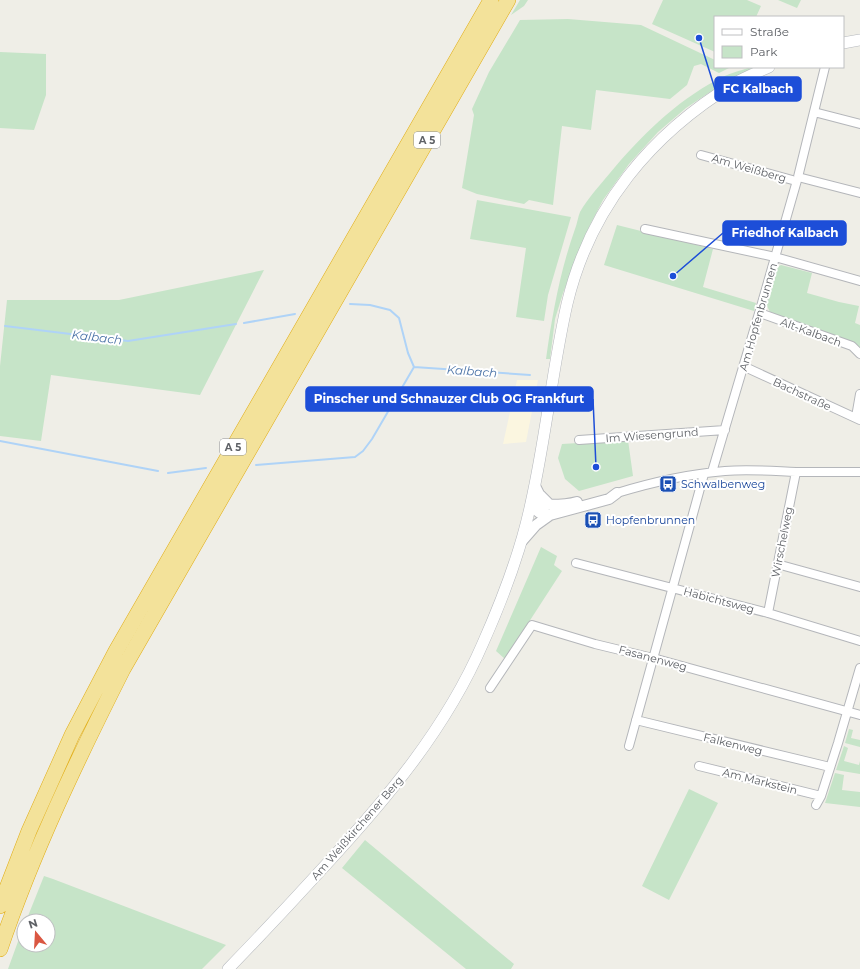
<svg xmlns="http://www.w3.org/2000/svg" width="860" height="969" font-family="Montserrat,sans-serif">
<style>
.commercial{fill:#fbf6e0}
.green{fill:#c6e4c8}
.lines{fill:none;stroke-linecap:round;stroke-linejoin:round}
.stream{stroke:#afd3f7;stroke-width:2}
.minor-casing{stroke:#b4b6ba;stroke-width:10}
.tertiary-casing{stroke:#b4b6ba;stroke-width:12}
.secondary-casing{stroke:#b5b8bd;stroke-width:12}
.motorway-casing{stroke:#e1ad15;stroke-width:16}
.minor{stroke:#fff;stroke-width:8}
.tertiary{stroke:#fff;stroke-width:10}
.secondary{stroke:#fff;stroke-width:11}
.motorway{stroke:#f3e29a;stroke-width:15}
.labels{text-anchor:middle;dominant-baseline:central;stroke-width:4;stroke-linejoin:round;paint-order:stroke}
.shield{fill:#fff;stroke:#8e9094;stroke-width:1}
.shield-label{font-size:10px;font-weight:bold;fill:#5e6166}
.street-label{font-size:11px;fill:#5e6166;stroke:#fff}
.transit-label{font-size:11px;fill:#164399;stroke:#fff;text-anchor:start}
.water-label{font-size:12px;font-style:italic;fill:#4c74a8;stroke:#fff}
.leader{fill:none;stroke:#1d4ed8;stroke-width:1.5}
.callout-dot{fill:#1d4ed8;stroke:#fff;stroke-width:1.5}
.callout{fill:#1d4ed8;stroke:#1d4ed8;stroke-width:1.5}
.callout-label{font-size:12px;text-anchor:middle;font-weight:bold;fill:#fff}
</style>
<rect width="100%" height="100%" fill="#efeee7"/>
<path class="commercial" d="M517 380H538L526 442 503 444Z"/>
<path class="green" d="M520 0H528L524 6 511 15Z
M663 0H747L761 6 756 17H715V52L652 24Z
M778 0H801L797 8Z
M568 19 641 25 715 60V67H731L719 73 701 64 694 66 687 85 670 99 596 90 591 130 562 126 553 205 529 200 524 204 477 194 462 188 474 115 472 109 489 72 520 20Z
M0 52 46 54V95L34 130 0 128Z
M751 67 755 68 722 84 686 108 658 132 629 164 603 200 590 225 563 293 555 319 550 359H546C552 316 560 271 575 229 577 224 578 217 580 212 588 198 600 185 610 173 639 138 676 101 717 80 727 74 739 71 751 67Z
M477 200 571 217 548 295 544 321 516 317 526 248 470 239Z
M617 225 713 249 703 287 756 303 754 311 604 265Z
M781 265 812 273 807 293 839 302 859 306 855 323 860 325V351L854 344 770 312 766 304 777 267Z
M264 270 200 395 51 375 41 441 0 436V366L7 300H119Z
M628 440 633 476 579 491 565 479 558 458 562 444Z
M541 547 557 556 554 565 562 571 505 659 496 651Z
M849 729 853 730 851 738 860 740V747L845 743Z
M844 746 848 748 844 761 859 765 860 761V774L836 770Z
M835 773 844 775 842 790 860 792V807L825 803Z
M689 789 718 803 669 900 642 886Z
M365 840 514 964 511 969H466L342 868Z
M44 876 53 879 226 945 202 969H8L24 925V945H48V921H26Z"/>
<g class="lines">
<path class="stream" d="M350 304 370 305 390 310 399 318 408 353 414 367
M244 323 295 314
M5 326 128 341 236 324
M0 441 158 471
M256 465 355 457 363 451 372 439 414 367 530 375
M168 473 206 468"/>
<defs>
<path id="minor" d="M814 112 860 124
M701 155 796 181
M798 177 860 193
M645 229 775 257 860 281
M760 313 852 346 860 354
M745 367 860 420
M856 417 860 394
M579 440 725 430
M712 472 760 310 798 177 825 67
M617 493C653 482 688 474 725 471 749 469 772 471 796 472 817 472 839 472 860 472
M576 563 768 613 860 641
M777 564 860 587
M768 613 796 472
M490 688 532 625 595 644 653 658 860 715
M636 720 830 767
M629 746 704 474
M699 766 821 796
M816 805 821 796 838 743 860 668"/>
<path id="tertiary" d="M535 486 539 494 549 504
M531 504C537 512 540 515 550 515L609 499 617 493
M531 504C545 505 563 506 577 502
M522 541 536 525 550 515"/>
<path id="secondary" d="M843 43 860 40
M228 969C260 936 291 903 322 869 385 801 446 729 483 643 503 598 521 551 531 503 546 437 552 370 567 304 590 207 651 134 735 83 746 77 758 72 769 67"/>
<path id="motorway" d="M0 906 29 831 72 735 116 651 491 0
M0 949C33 852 77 760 123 669L508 0"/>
</defs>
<use href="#minor" class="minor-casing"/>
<use href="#tertiary" class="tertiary-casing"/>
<use href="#secondary" class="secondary-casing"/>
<use href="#motorway" class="motorway-casing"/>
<use href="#minor" class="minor"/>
<use href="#tertiary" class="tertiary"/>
<use href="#secondary" class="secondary"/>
<use href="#motorway" class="motorway"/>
</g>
<defs>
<symbol id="bus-square" viewBox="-11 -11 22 22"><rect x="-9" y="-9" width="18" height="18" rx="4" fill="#1a4fb4" stroke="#fff"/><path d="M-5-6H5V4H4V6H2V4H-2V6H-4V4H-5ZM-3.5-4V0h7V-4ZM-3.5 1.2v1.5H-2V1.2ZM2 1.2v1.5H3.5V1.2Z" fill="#fff"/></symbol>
</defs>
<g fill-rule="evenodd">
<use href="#bus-square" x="658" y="474" width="20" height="20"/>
<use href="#bus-square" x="583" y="510" width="20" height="20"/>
</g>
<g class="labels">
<g class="shield">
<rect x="414" y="132" width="26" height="16" rx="3"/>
<rect x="220" y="439" width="26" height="16" rx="3"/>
</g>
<g class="shield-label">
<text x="427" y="140">A 5</text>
<text x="233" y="447">A 5</text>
</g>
<g class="street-label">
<text transform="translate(749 168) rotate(16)">Am Weißberg</text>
<text transform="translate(758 317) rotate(-74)">Am Hopfenbrunnen</text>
<text transform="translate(811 332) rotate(20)">Alt-Kalbach</text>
<text transform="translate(802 394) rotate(25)">Bachstraße</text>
<text transform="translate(652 435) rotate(-4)">Im Wiesengrund</text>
<text transform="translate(782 542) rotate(-79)">Wirschelweg</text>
<text transform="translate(719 600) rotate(15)">Habichtsweg</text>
<text transform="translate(653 658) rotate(15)">Fasanenweg</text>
<text transform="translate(733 744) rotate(14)">Falkenweg</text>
<text transform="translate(760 781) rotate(14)">Am Markstein</text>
<text transform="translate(357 828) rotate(-49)">Am Weißkirchener Berg</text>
</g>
<g class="transit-label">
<text x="681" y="484">Schwalbenweg</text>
<text x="606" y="520">Hopfenbrunnen</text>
</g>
<g class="water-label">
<text transform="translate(97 337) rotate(7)">Kalbach</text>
<text transform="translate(472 371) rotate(4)">Kalbach</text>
</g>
</g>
<path class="leader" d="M699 38L715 89M673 276L723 233M596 467L593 399"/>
<g class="callout-dot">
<circle cx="699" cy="38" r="4"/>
<circle cx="673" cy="276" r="4"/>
<circle cx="596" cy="467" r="4"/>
</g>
<g class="callout">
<rect x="715" y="77" width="86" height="24" rx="4"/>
<rect x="723" y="221" width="123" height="24" rx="4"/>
<rect x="306" y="387" width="287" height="24" rx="4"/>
</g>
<g class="callout-label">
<text x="758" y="93">FC Kalbach</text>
<text x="785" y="237">Friedhof Kalbach</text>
<text x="449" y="403">Pinscher und Schnauzer Club OG Frankfurt</text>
</g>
<rect x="714" y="16" width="130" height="52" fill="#ffffff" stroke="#bfc0c2"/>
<rect x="722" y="29" width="20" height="6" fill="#ffffff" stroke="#bfc0c2"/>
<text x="750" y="36" font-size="12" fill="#5e6166">Straße</text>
<rect x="722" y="46" width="20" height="12" fill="#c6e4c8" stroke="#bfc0c2"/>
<text x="750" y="56" font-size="12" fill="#5e6166">Park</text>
<g transform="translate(36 933) rotate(342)"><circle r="19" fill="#ffffff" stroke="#bfc0c2"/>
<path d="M0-3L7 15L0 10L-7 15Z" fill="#da5742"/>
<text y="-6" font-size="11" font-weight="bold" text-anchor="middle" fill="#5e6166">N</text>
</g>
</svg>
